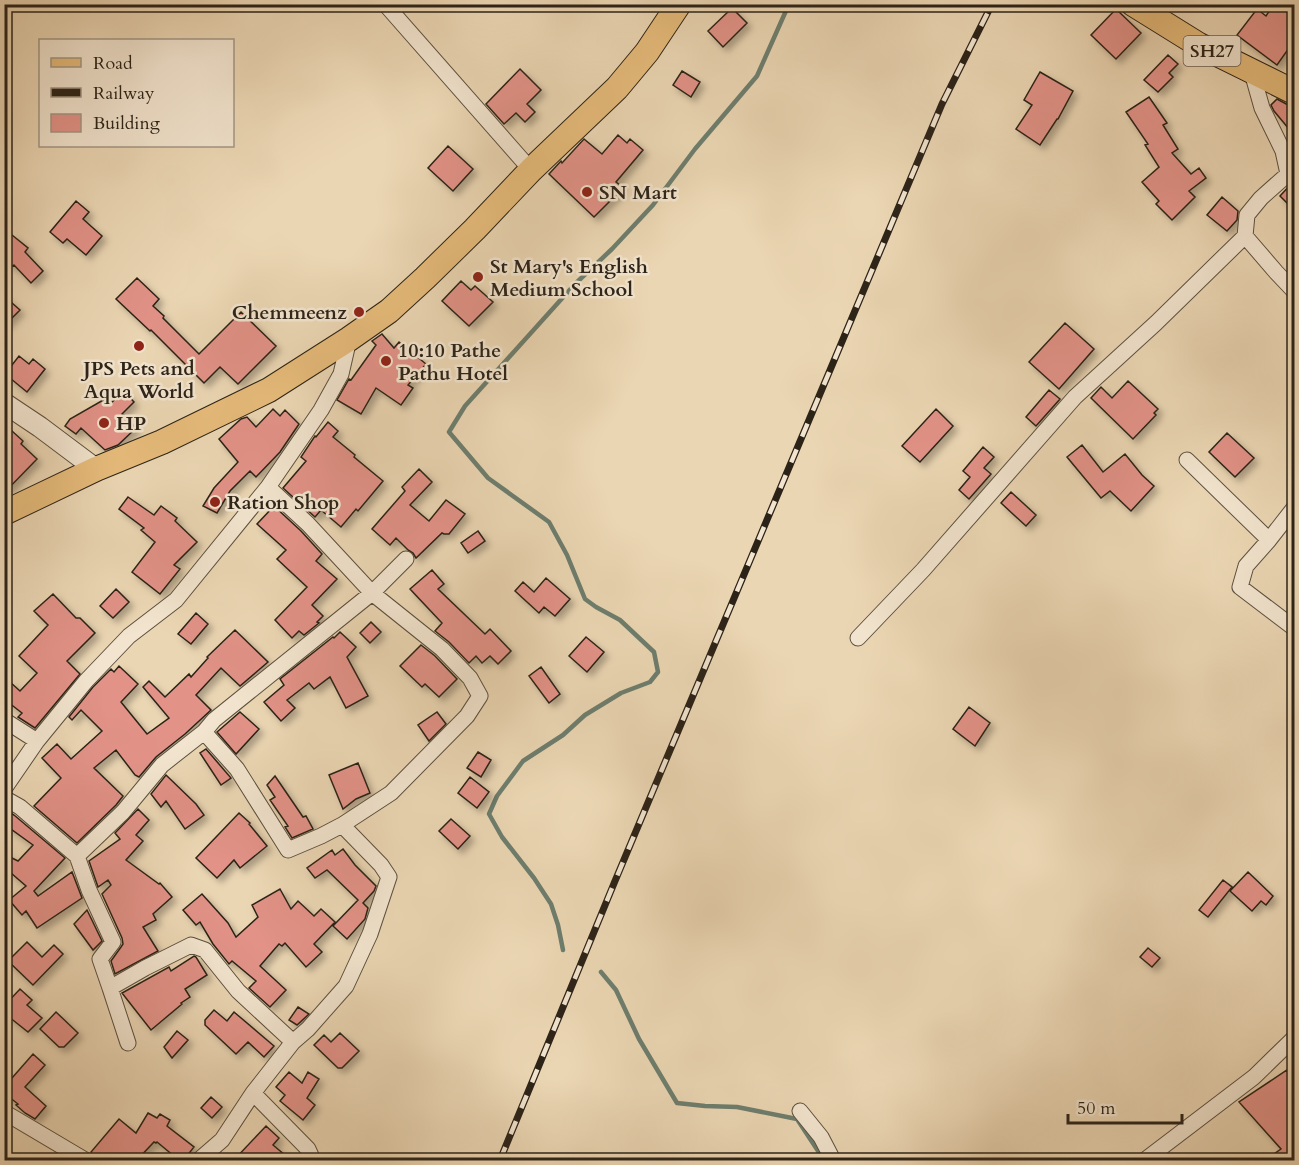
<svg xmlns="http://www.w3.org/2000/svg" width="1299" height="1165" font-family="Cardo,serif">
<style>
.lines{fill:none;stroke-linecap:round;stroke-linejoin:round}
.stream{stroke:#6d7e6e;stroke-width:4.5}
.building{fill:#e29287;stroke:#2c2318;stroke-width:1.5;filter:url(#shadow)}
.minor-casing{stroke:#5c503f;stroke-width:17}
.tertiary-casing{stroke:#5c503f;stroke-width:22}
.primary-casing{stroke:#2c2318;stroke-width:26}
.minor{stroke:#f2e4ce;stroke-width:15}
.tertiary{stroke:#f2e4ce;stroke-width:20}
.primary{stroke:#e6bb7a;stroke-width:24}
.rail-casing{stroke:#2c2318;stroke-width:7}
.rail{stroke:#f2e4ce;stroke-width:4.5;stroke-dasharray:14;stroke-linecap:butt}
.poi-dot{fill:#8f2418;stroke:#f2e4ce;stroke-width:2}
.labels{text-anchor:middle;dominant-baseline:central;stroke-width:5;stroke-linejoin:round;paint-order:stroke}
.shield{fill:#f2e4ce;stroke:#675d4f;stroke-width:1.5}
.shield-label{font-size:18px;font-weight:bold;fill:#2c2318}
.poi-label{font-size:20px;font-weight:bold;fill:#2c2318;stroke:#f2e4ce;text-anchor:start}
</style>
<defs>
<filter id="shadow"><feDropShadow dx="4.5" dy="4.5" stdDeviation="3" flood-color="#0004"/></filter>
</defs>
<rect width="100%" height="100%" fill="#ebd6b3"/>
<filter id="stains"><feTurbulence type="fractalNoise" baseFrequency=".00333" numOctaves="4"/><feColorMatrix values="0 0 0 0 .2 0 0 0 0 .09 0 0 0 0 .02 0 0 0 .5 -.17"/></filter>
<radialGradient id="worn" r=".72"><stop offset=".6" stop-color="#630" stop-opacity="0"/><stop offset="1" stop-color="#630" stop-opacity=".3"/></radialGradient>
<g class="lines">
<path class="stream" d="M563 950 558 925 551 904 534 878 502 837 489 814 497 796 523 761 563 735 585 715 621 693 650 682 658 672 654 652 620 620 596 607 585 599 567 555 549 522 488 478 449 432 465 406 575 284 612 249 653 205 695 149 757 76 789 4
M601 972 616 990 639 1039 677 1103 705 1106 737 1107 797 1119 824 1160"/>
</g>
<path class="building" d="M1274 4H1276L1294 18V41L1277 65 1237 35 1257 9 1266 16Z
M732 8 747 23 723 47 708 31Z
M1116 9 1141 33 1116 59 1091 35Z
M1168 55 1178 64 1169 73 1173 77 1158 92 1144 80Z
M520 69 541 90 527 104 535 112 525 122 516 113 504 124 486 104Z
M682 71 700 82 691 97 673 85Z
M1040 72 1073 91 1058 119H1057L1040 145 1016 129 1032 105 1024 100Z
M1149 97 1167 123 1163 125 1178 149 1172 153 1191 174 1199 168 1206 178 1189 191 1195 197 1172 220 1156 204 1159 201 1142 182 1159 167 1145 145 1148 144 1126 112Z
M1277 99 1288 105 1294 106V135L1274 111 1271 105Z
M618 135 627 143 630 139 643 150 616 182 621 186 616 193 617 194 594 217 549 174 561 161 562 163 584 139 602 154Z
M448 146 473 169 453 191 428 168Z
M1294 181V210L1280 196Z
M1222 197 1238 211 1237 220 1227 231 1207 215Z
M76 201 89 212 83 219 102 236 86 255 67 239 63 243 50 232Z
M12 235 28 248 25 252 43 271 31 283 14 265 13 266 4 260V244Z
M137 278 159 299 153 306 164 316 163 318 199 354 241 312 276 346 238 384 220 367 204 383 151 330 150 331 116 299Z
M461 281 471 290 475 286 493 302 469 326 442 301Z
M4 296 20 310 4 326Z
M1065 323 1094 349 1059 389 1029 362Z
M382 334 394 348 399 342 426 364 408 385 413 388 401 405 376 388 361 414 337 400 349 379 351 380 376 345 372 341Z
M19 356 29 364 33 359 45 369 27 392 5 374Z
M1128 381 1158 409 1154 413 1156 415 1133 439 1091 398 1101 387 1112 398Z
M1049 390 1060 399 1036 426 1026 417Z
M124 391 134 402 122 414 136 428 118 445 105 450 81 428 76 434 65 426 70 419 105 399 110 404Z
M273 409 280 416 285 410 299 424 280 452 256 477 250 471 230 491 217 513 203 506 214 488 238 462 219 439 241 419 247 417 256 427Z
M936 409 953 426 920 462 902 446Z
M328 422 338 431 333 437 355 455 354 457 383 481 358 511 356 509 341 527 321 510 315 517 283 488 306 461 301 457 315 436 316 437Z
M12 431 23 441 21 444 37 459 4 493V439Z
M1227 433 1254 458 1235 477 1209 452Z
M1082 445 1103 472 1125 454 1142 475 1154 486 1131 511 1110 491 1101 498 1067 457Z
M983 447 994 457 984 468 991 474 969 499 959 490 970 477 963 471Z
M419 469 432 482 410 505 429 521 446 500 465 514 449 534H444L442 533 416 558 413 553 408 550 396 538 390 545 372 529 405 491 402 487Z
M1011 492 1036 515 1026 526 1001 503Z
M128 497 154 515 161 506 177 518 175 521 197 542 174 565 180 569 160 594 132 572 155 542 141 530 144 528 119 509Z
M274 506 301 531 322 554 316 561 337 579 312 605 323 616 317 622 319 623 304 635 299 631 292 638 275 620 307 587 277 559 286 550 257 524Z
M478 531 485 541 468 553 461 543Z
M432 570 444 584 438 589 485 634 490 629 511 651 498 664 490 656 482 663 476 656 469 663 449 642 435 631 442 623 410 589Z
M546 578 570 599 555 616 544 607 539 613 515 591 523 582 534 592Z
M116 589 129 602 113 618 100 606Z
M53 594 76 618H80L95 633 67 661 80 674 35 728 18 717 22 713 4 699V689L10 682 20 691 37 673 19 656 48 625 34 611Z
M196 613 208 624 191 644 178 634Z
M371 622 381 632 370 643 360 633Z
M235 630 268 662 240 686 221 668 196 695 211 710 185 734 156 757 139 777 135 775 116 750 94 768 123 796 116 805 77 843 34 806 61 778 42 758 57 744 71 759 102 731 81 710 72 720 69 717 93 687 111 669 114 672 119 666 138 684 121 702 147 734 169 718 143 687 149 681 165 697 189 674 191 677 208 658 207 657Z
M340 632 356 647 347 657 368 696 346 708 330 677 314 689 309 683 287 700 295 708 281 721 264 702 284 685 280 679 333 637 334 638Z
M586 637 604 652 587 672 569 656Z
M421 645 435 656 457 679 439 697 425 684 422 687 400 666Z
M541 667 560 694 549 703 529 676Z
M969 707 990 723 975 746 953 729Z
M240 712 259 729 236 754 217 732Z
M437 712 446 724 429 741 418 725Z
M206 749 231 778 221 785 200 753Z
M478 752 491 760 481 777 467 768Z
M358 763 370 793 356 799 343 809 329 775Z
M166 775 196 804 204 815 185 829 166 801 161 807 151 794Z
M275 776 303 817 306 816 313 829 292 838 285 827 288 826 270 800 275 797 267 785Z
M470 777 489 792 477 808 458 793Z
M4 809 14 815 65 858 34 891 38 896 72 872 82 898 37 928 26 911 22 915 9 900 26 886 4 867V854L18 861 33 845 4 824Z
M138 809 149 820 136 835 143 841 126 860 159 884 160 883 172 897 153 914 156 920 143 927 158 951 115 974 111 961 121 947 123 944 122 938 102 894 111 885 108 880 98 887 89 861 120 839 115 833Z
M239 813 250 823 249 824 267 846 240 868 234 860 217 878 196 858Z
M451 819 470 836 458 849 439 831Z
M343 849 355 865 376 886 374 891 363 903 368 908 365 919 347 939 333 926 358 900 327 870 315 878 307 868 332 850 335 855Z
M1248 872 1273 896 1266 905 1261 901 1252 911 1230 891Z
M1223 880 1232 887 1208 917 1199 910Z
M280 889 291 909 298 901 314 916 321 909 335 922 314 944 322 952 306 967 285 943 282 946 279 944 260 966 286 990 270 1007 249 988 256 981 232 961 229 964 213 944 200 922 196 925 183 910 202 894 228 923 236 937 258 917 252 905Z
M87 910 102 941 93 950 74 924Z
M27 942 42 957 54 945 63 954 33 985 8 961Z
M1148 948 1160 958 1152 967 1140 957Z
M194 956 196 957 207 975 185 989 190 997 181 1003 182 1004 151 1030 122 993 169 967 171 971Z
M20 989 32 1000 27 1005 42 1018 28 1032 4 1013V1006Z
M298 1007 309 1014 297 1025 289 1020Z
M214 1010 227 1021 234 1012 274 1046 264 1057 248 1042 236 1054 205 1025V1020Z
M56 1012 78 1033 64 1047H59L40 1029Z
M177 1031 188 1040 172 1058 164 1047Z
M340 1033 359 1051 342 1068H338L314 1045 324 1035 331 1042Z
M33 1054 45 1065 25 1087 46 1106 35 1119 25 1113 16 1105 18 1104 4 1093V1073L12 1078Z
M1287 1070 1294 1088V1161H1280L1274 1154 1281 1149 1239 1102Z
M289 1072 302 1083 308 1072 319 1079 307 1098 315 1105 303 1120 280 1101 285 1095 276 1087Z
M211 1097 222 1107 212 1118 201 1108Z
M148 1113 157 1118 160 1114 170 1120 167 1126 194 1147 183 1161H180L157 1142 156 1143 154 1142 136 1161H97L94 1158 91 1152 119 1119 136 1133Z
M266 1126 279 1138 273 1145 292 1161H233Z"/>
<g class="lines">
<defs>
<path id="minor" d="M385 4 531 170
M1251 69 1262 108 1283 151 1288 174 1261 198 1247 215 1245 236 1276 272 1294 291
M1187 460 1269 540
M1294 508 1269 540 1246 566 1240 587 1294 628
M858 638 923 570 1075 397 1156 323 1245 236
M4 720 37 741
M204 732 214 720 372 593 406 559
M4 789 37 741 86 681 129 636 176 600 268 487 321 410 341 374 349 339
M4 798 20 807 77 856 89 890 113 942 100 959 110 988 145 968 191 945 205 950 238 991 293 1042
M77 856 123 812 162 765 204 732 237 769 288 850 321 836 342 825
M110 988 128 1043
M253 1093 308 1149 313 1160
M800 1111 821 1137 833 1160
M4 1112 85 1160
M199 1160 222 1140 253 1093 293 1042 308 1029 346 986 370 934 389 877 381 865 342 825 391 793 467 716 480 696 470 678 442 649 372 593 308 524 268 487
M1145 1160 1254 1077 1294 1038"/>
<path id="tertiary" d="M4 403 40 427 96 469"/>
<path id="primary" d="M1133 4 1199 45 1294 92
M4 513 96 469 162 442 269 390 349 339 389 311 425 278 475 229 531 170 617 88 647 52 679 4"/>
</defs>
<use href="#minor" class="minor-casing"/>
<use href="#tertiary" class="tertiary-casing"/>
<use href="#primary" class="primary-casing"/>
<use href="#minor" class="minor"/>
<use href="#tertiary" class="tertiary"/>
<use href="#primary" class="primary"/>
<defs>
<path id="rail" d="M500 1160 615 881 942 104 992 4"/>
</defs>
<use href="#rail" class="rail-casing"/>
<use href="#rail" class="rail"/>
</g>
<g class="poi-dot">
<circle cx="587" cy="192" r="6"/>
<circle cx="478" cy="277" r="6"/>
<circle cx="359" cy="312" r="6"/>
<circle cx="139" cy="346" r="6"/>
<circle cx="386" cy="361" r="6"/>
<circle cx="104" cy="423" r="6"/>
<circle cx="215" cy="502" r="6"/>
</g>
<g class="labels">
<rect class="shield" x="1183.5" y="36" width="57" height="30" rx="4.5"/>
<g class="shield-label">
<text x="1212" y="51">SH27</text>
</g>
<g class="poi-label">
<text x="599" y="192">SN Mart</text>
<text x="490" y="266">St Mary's English<tspan x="490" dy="23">Medium School</tspan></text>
<text x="347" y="312" text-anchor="end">Chemmeenz</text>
<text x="398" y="350">10:10 Pathe<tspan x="398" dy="23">Pathu Hotel</tspan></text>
<text x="139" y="368" text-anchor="middle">JPS Pets and<tspan x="139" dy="23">Aqua World</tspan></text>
<text x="116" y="423">HP</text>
<text x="227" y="502">Ration Shop</text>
</g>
</g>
<rect width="1299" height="1165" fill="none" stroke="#ebd6b3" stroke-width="24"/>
<rect x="6" y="6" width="1287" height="1153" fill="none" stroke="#2c2318" stroke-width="3"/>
<rect x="12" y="12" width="1275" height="1141" fill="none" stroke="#2c2318" stroke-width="1.5"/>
<rect x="39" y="39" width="195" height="108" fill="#f2e4ce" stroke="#a39785" stroke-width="1.5"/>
<rect x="51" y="58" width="30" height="9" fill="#e6bb7a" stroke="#a39785" stroke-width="1.5"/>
<text x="93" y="69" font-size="18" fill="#2c2318">Road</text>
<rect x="51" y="88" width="30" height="9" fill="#2c2318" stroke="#a39785" stroke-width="1.5"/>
<text x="93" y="99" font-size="18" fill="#2c2318">Railway</text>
<rect x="51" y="114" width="30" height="18" fill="#e29287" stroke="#a39785" stroke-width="1.5"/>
<text x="93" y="129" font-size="18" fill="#2c2318">Building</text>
<path d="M1068 1114v9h114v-9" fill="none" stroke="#2c2318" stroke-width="3"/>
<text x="1077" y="1114" font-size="18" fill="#2c2318" stroke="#f2e4ce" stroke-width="4.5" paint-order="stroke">50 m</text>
<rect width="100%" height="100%" filter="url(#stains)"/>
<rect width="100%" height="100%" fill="url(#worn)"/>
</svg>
